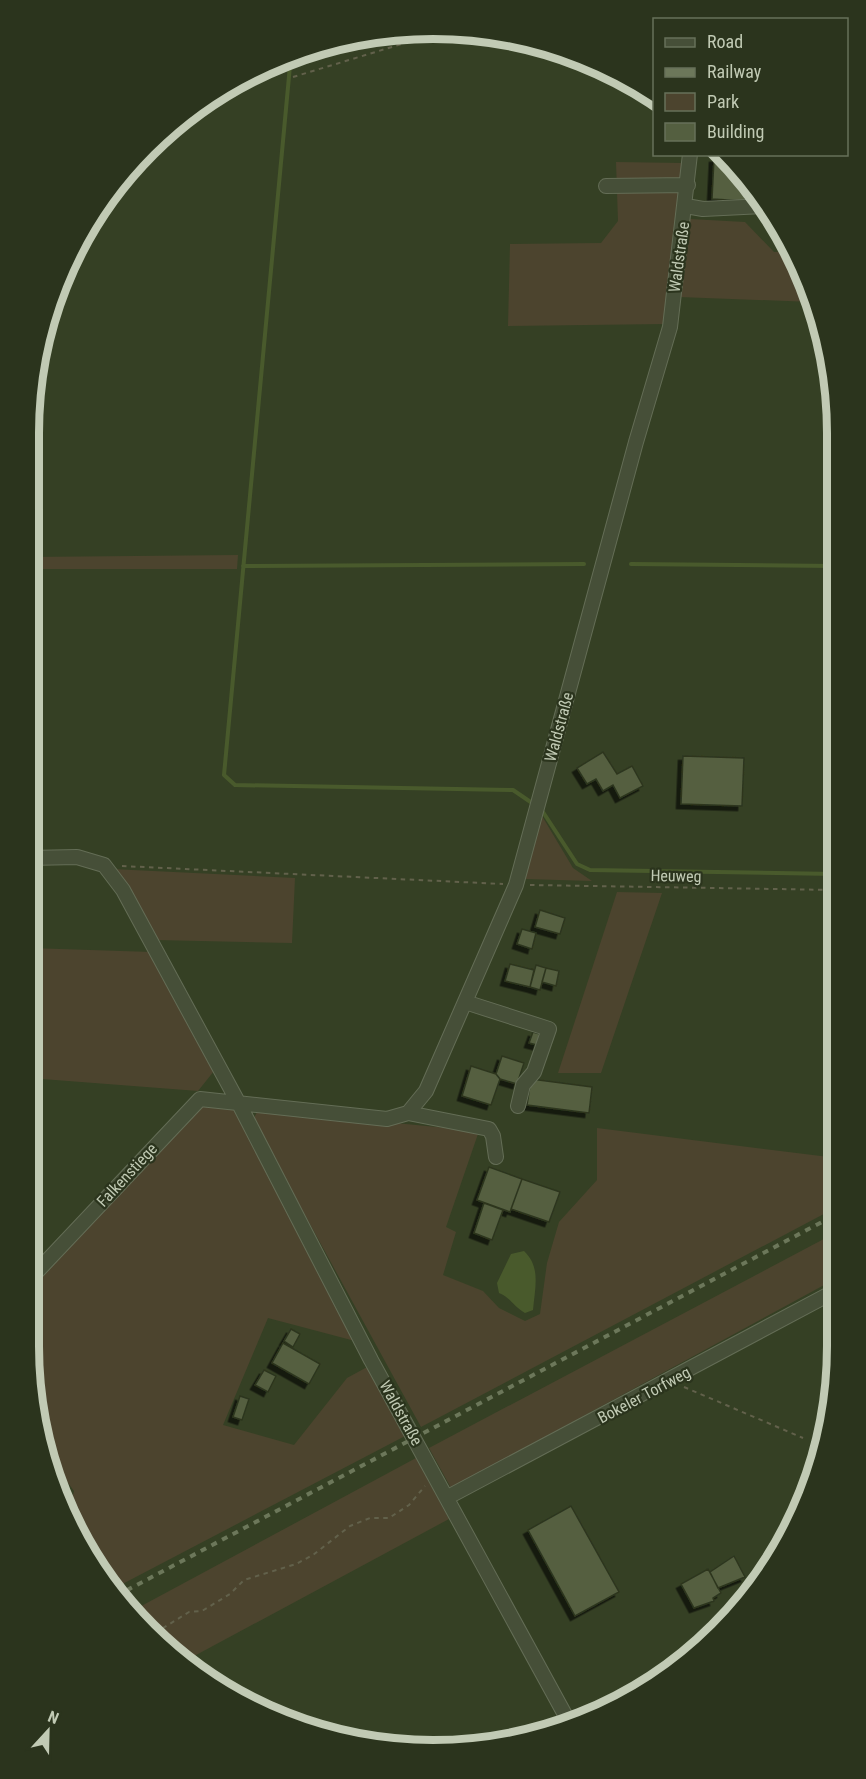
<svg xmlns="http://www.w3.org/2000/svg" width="866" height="1779" font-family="'Roboto Condensed',sans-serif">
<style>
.green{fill:#4c442e}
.water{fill:#495a2c}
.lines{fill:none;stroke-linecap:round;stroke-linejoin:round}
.stream{stroke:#495a2c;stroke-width:4}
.building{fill:#545f40;stroke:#2d361f;stroke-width:1.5;filter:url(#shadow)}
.minor-casing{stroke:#646d56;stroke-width:16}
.path{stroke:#62614b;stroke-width:2;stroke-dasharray:4.5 4.5;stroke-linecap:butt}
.minor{stroke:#464f38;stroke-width:14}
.rail{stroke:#6c775a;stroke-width:4;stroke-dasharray:6 6;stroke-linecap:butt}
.labels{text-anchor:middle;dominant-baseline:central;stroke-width:4.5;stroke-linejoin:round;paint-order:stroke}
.street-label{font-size:16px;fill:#c1cab4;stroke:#2b341d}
.rim{fill:none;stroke:#c1cab4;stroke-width:8}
</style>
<defs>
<filter id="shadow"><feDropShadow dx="-4.5" dy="4.5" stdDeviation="0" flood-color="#0009"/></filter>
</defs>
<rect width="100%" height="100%" fill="#354024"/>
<path class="green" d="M616 162 682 163 665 324 508 326 510 244 601 243 618 221Z
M690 219 745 222 774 252 791 251 807 278 813 302 679 297Z
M238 555 237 569H29V557Z
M542 816 573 868 592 881 525 879Z
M112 869 295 878 292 943 156 940Z
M617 892 662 893 601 1073H558Z
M29 948 152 952 214 1071 198 1091 29 1078Z
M203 1104 235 1108 355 1341 268 1318 223 1425 294 1445 347 1378 369 1366 407 1435 111 1590 69 1512 74 1491 47 1455 29 1346V1288Z
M258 1110 479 1131 446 1227 456 1232 443 1275 483 1291 499 1308 525 1321 540 1314 547 1263 559 1222 597 1180V1128L837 1158V1207L421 1427 253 1120Z
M837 1232V1278L451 1488 429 1448Z
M416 1458 449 1519 185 1661 132 1611Z"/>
<path class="water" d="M524 1251C541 1267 535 1287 533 1310L525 1313C514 1307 511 1298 499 1293L497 1283 511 1254Z"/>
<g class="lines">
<path class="stream" d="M291 55 224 775 235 785 513 790 535 805
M290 64 391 33
M631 564 835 566
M243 566 584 564
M541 809 577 864 590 870 836 874"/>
</g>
<path class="building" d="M714 158H725L746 179 745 201 712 199Z
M603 752 617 774 632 766 643 786 620 798 613 785 603 791 596 779 587 784 577 768Z
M683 756 744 758 742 806 681 804Z
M540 910 565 918 560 934 535 927Z
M522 929 536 933 532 949 517 944Z
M510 964 534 970 530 987 505 981Z
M536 965 546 968 540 990 530 987Z
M546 968 559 971 556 986 542 982Z
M533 1032 540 1034 537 1045 529 1043Z
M502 1056 524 1063 517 1084 500 1079 496 1074Z
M471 1066 496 1074 500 1079 491 1105 462 1096Z
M531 1079 592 1087 589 1113 527 1105Z
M489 1167 522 1179 510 1212 477 1200Z
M522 1179 560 1192 549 1222 511 1209Z
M484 1203 503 1210 492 1240 474 1233Z
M291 1329 300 1334 293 1347 284 1341Z
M283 1343 320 1364 309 1384 272 1363Z
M264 1370 276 1376 268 1392 255 1385Z
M240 1396 249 1399 242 1420 233 1417Z
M820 1428 828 1430 823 1448 816 1446Z
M571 1506 619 1592 575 1616 528 1530Z
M734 1556 745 1577 718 1588 710 1572Z
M708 1569 721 1593 713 1598 714 1601 694 1608 681 1584Z"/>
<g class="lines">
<defs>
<path id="minor" d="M606 186 688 185
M686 206 703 209 765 206
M29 858 77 857 104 865 123 890 238 1102 371 1360 569 1722
M465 1002 549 1029 534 1072 523 1085 518 1106
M408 1113 489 1129 493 1136 496 1157
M29 1280 200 1099 387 1119 408 1113 426 1091 516 885 636 442 670 327 690 154
M448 1497 837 1290"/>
</defs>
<use href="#minor" class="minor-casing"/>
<path class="path" d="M293 77 448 30
M122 866 503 884
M530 885 836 890
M684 1387 803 1438
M155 1633 189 1612 202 1611 230 1594 244 1580 296 1564 313 1555 350 1526 370 1518H389L409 1505 425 1486"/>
<use href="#minor" class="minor"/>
<path class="rail" d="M116 1596 837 1214"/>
</g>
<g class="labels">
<g class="street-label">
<text transform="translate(679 257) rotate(-82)">Waldstraße</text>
<text transform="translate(559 727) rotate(-75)">Waldstraße</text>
<text transform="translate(676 876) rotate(1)">Heuweg</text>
<text transform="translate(127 1175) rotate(-47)">Falkenstiege</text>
<text transform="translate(644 1395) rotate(-28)">Bokeler Torfweg</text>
<text transform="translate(401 1413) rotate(61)">Waldstraße</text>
</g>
</g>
<path d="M0 0H866V1779H0ZM433 39H433A394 394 0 0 1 827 433V1346A394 394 0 0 1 433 1740H433A394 394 0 0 1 39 1346V433A394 394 0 0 1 433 39Z" fill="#2b341d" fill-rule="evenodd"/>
<path class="rim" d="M433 39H433A394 394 0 0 1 827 433V1346A394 394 0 0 1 433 1740H433A394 394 0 0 1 39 1346V433A394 394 0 0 1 433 39Z"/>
<rect x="653" y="18" width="195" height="138" fill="#2b341d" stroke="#677059" stroke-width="1.5"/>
<rect x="665" y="38" width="30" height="9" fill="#464f38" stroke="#677059" stroke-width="1.5"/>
<text x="707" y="48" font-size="18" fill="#c1cab4">Road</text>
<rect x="665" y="68" width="30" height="9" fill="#6c775a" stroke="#677059" stroke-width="1.5"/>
<text x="707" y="78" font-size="18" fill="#c1cab4">Railway</text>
<rect x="665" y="93" width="30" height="18" fill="#4c442e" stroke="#677059" stroke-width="1.5"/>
<text x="707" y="108" font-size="18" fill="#c1cab4">Park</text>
<rect x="665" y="123" width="30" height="18" fill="#545f40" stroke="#677059" stroke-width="1.5"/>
<text x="707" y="138" font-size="18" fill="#c1cab4">Building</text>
<g transform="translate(48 1731) rotate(22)" stroke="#2b341d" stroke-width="4.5" paint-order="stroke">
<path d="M0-4.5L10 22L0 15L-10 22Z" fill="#c1cab4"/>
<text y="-9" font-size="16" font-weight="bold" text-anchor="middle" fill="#c1cab4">N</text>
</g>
</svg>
